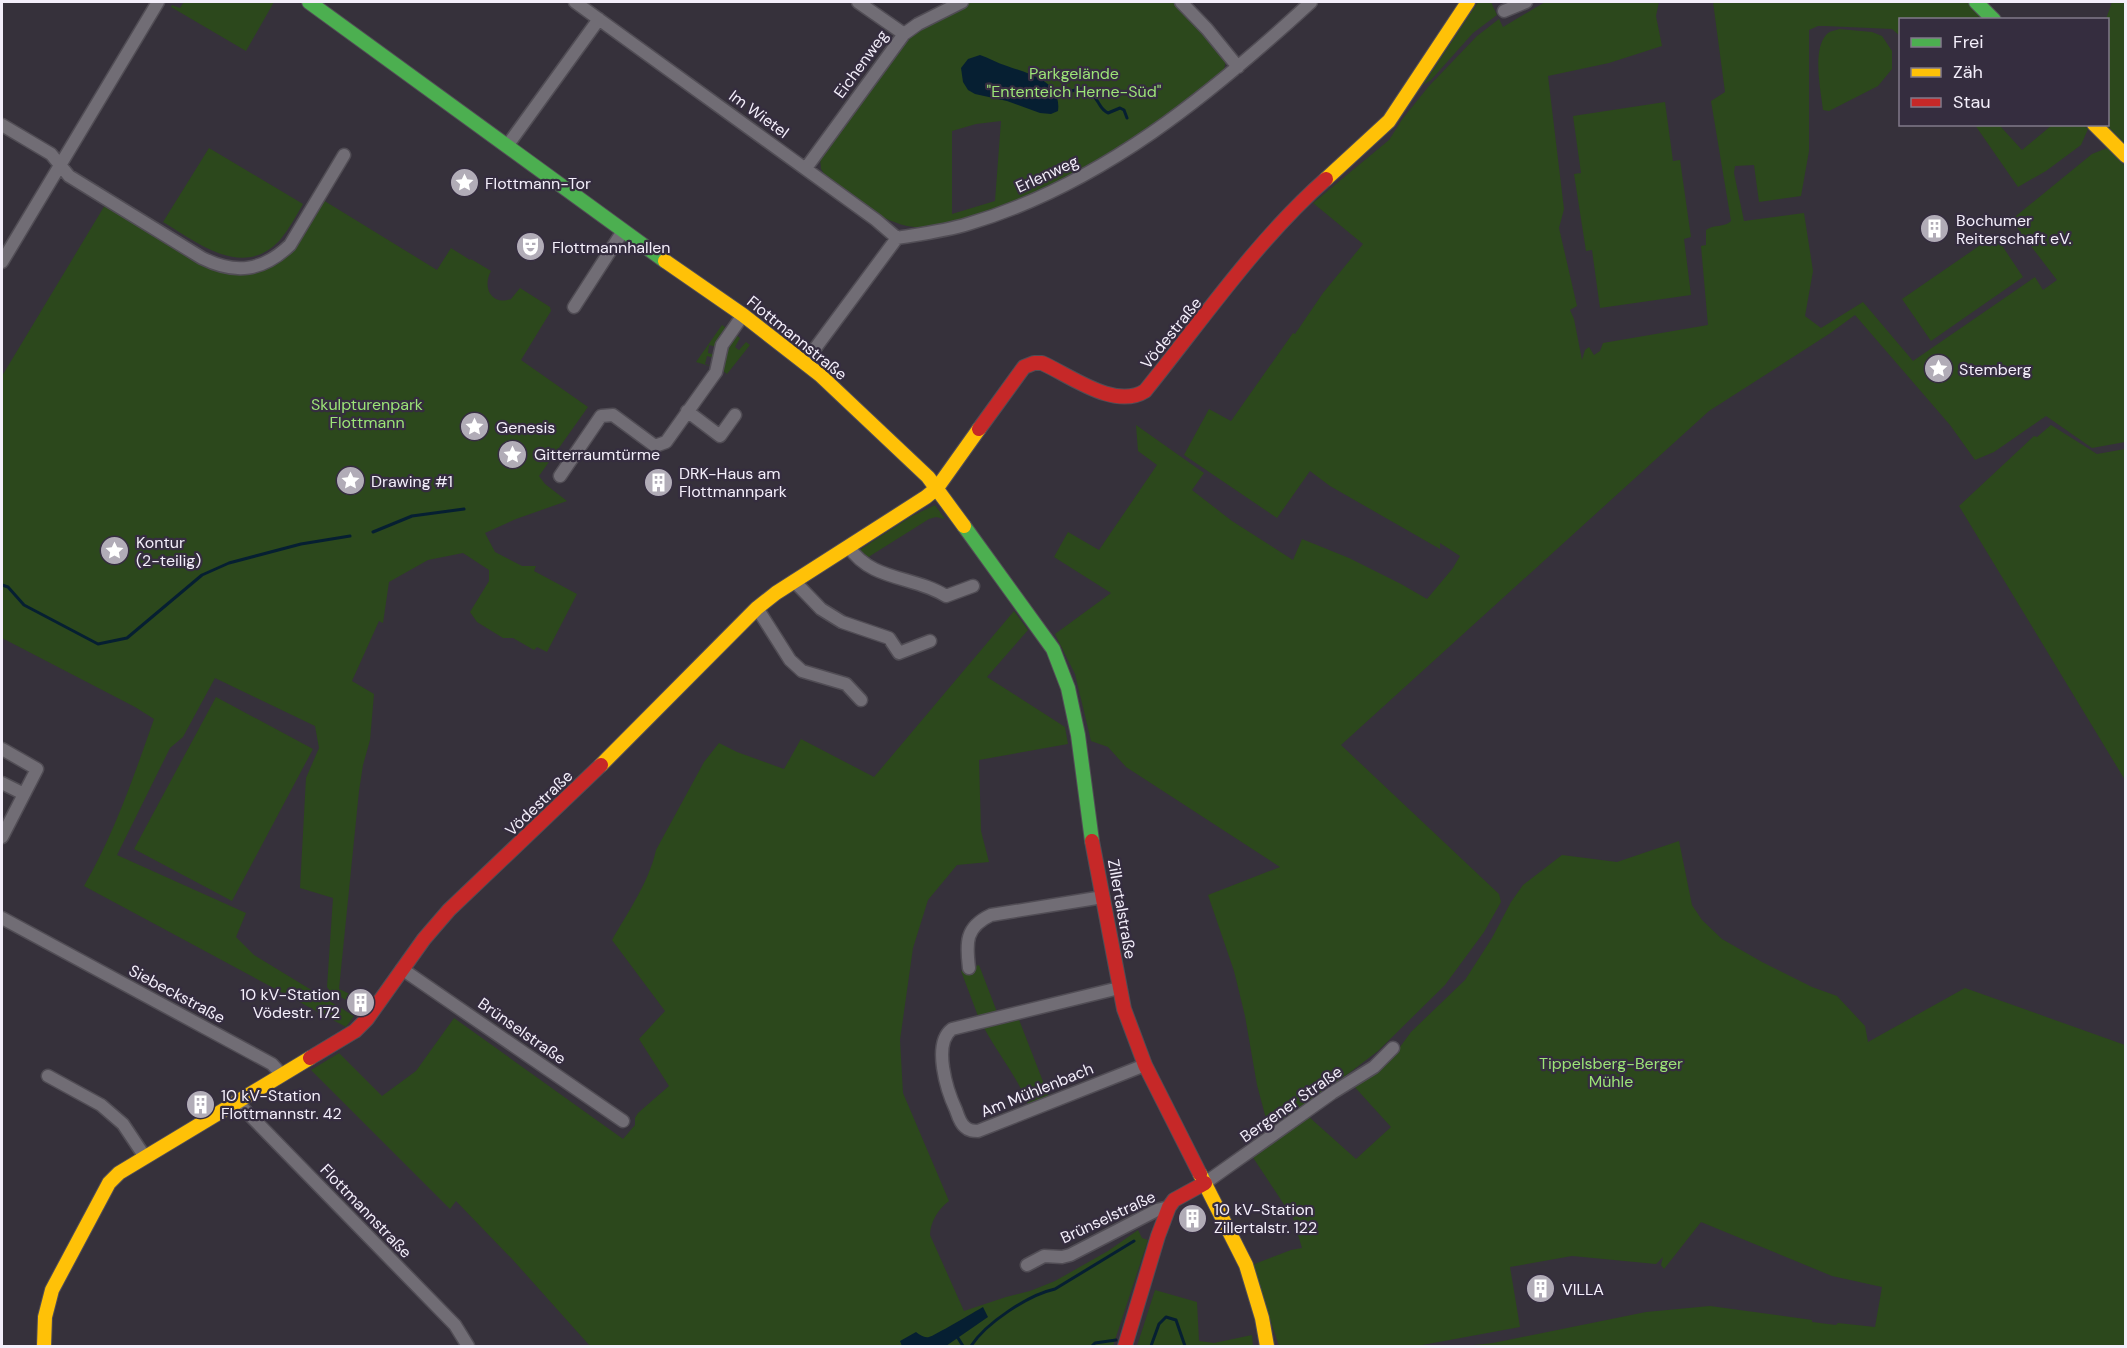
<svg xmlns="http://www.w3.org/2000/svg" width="2127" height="1348" font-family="'DM Sans',sans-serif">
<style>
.green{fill:#2c481c;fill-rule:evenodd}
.water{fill:#061f32}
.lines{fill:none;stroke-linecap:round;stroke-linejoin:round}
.stream{stroke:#061f32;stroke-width:3}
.street-casing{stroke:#514d55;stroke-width:15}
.fast-casing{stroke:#514d55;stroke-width:16}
.slow-casing{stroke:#514d55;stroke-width:16}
.jam-casing{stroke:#514d55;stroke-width:16}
.street{stroke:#716d75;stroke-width:12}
.fast{stroke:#4caf50;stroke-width:14}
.slow{stroke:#ffc107;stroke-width:14}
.jam{stroke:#c62828;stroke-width:14}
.labels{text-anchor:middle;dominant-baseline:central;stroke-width:4.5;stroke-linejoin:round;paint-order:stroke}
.street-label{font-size:16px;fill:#f3eefa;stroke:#352d3f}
.park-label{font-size:16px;fill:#9ce477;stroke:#352d3f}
.poi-label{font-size:16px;fill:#f3eefa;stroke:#352d3f;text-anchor:start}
</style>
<rect width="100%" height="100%" fill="#36313b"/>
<path class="green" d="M180 2H274L246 51 171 7 172 5 180 8 183 3Z
M972 2H1175L1192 18 1226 60 1224 70C1149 132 1076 183 983 213 958 221 933 231 907 226 876 219 851 195 826 177L821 169 820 157 898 49 919 30ZM1001 121 995 201 952 214V131L976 124Z
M1478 2H1491L1497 15 1473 33 1431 80 1423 85Z
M1545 2H1659L1656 16 1662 46 1609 63 1548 76 1564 209 1559 228 1577 306 1570 310 1574 319 1582 360 1585 350 1589 347 1594 355 1600 351 1603 343 1708 325 1701 246 1706 245V230C1714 224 1724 228 1731 221L1711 101 1725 92 1713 2H1967L1984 19 1900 20V36L1892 29 1825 26H1818L1809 30V151L1801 196 1759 202 1754 165 1735 166 1734 173 1744 221 1804 213 1813 271 1805 316 1821 328 1863 302 1913 361 2035 277 2043 290 2057 280 2011 220 2092 154 2107 148 2125 166V442L2092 448 2046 416 1994 452 1975 460 1950 425 1855 315 1829 334 1709 411 1341 745 1499 894 1501 902 1484 932 1445 985 1378 1051 1319 1096 1269 1130 1257 1085 1245 1016 1234 971 1208 895 1280 867 1126 767 1108 747 1091 741 1075 674 1055 634 1111 593 1054 557 1068 532 1099 550 1157 465 1138 451 1136 425 1204 473 1192 490 1232 521 1293 560 1302 539 1349 558 1401 584 1427 599 1453 568 1460 556 1440 543V549L1330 486 1310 471 1277 518 1184 455 1209 409 1231 421 1293 333 1295 334 1323 293 1363 244 1313 203 1389 140 1403 118 1429 86 1477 36 1499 19 1503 27Z
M2112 2H2125V144L2106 125 2108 20 2106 19Z
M1839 29 1872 32 1882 36 1892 51V69L1878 86 1829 111 1823 110C1821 91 1812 51 1826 35 1829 31 1834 31 1839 29Z
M1665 102 1673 161 1680 160 1691 237 1684 239 1691 295 1600 308 1592 250 1586 251 1574 174 1581 173 1573 116Z
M1975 125H2003L2001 127 2022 150 2052 125H2084L2088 129 2081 145 2046 171 2018 187Z
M209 148 303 204C296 216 289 229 280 240 243 280 198 243 163 222Z
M323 200 437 270 451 248 470 260 471 259 491 271C482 287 491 306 511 299L520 288 550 307 551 311 521 360 588 407 539 476 545 484 567 501 516 519 485 533 495 552 522 566H536L534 571 577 594 547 652 537 647 534 650 513 638H503L477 622 470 612 489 581V570L463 553 428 560 389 582 383 623 379 621 352 681 374 694 370 740 363 765 359 791 339 989 365 1001 360 1008 330 991 327 987 333 898 300 888 306 778 319 748 315 726 215 678 183 737 170 748 117 855 246 913 236 937 254 955 354 1016 346 1027 84 886C114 834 134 776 154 719L135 707 2 638V376L105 205 207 266 263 269Z
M1995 235 2023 277 1931 341 1902 299Z
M722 325 728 329 717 347 709 345 708 353 716 355 715 358 707 356 705 364 713 367 696 362Z
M736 335 740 338 735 347 739 350 746 342 750 345 727 374 722 370 727 348Z
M2051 425 2097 454 2125 449V780L1959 506 2034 436 2037 437Z
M935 505 945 519 936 517 929 519 870 556 867 560 860 552 861 549 912 516Z
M1014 611 1028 630 987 677 1065 727 1068 744 979 760 981 831 989 862 957 865 928 900 913 948 900 1040 903 1093 949 1201C938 1209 930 1223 930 1235L964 1311 1006 1297 1030 1291 1055 1281 1108 1251 1138 1230 1142 1238 1148 1240 1113 1346H590L513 1260 456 1201 450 1209 311 1070 339 1053 382 1096 416 1071 454 1018 623 1139 635 1125V1118L638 1113 669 1086 639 1039 665 1011 612 940C628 912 649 882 656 850L704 762 719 743 737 752 784 769 801 739 874 777Z
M216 697 313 749 232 901 134 849Z
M1679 841 1692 905 1702 920 1722 939 1762 962 1812 987 1837 996 1865 1026 1868 1042 1965 988 2125 1045V1346H1464L1493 1343 1646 1312 1710 1306 1812 1320V1322L1836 1325 1838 1323 1875 1327 1882 1287 1832 1276 1701 1222 1664 1269 1661 1265 1663 1257 1656 1264 1572 1256 1510 1267 1520 1327 1417 1346H1279L1252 1265 1291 1250 1302 1248 1293 1218 1252 1156 1308 1116 1356 1159 1391 1127 1352 1084 1397 1051 1411 1032 1465 980 1492 938 1511 902 1523 885 1562 855 1617 862Z
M979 965 997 1012 978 1016 961 971Z
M1018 1017 1049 1097 1028 1105C1018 1077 997 1053 983 1026Z
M1155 1290 1197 1302 1199 1341 1214 1343 1252 1335 1253 1346H1137Z"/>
<path class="water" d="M980 55C989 58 997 63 1007 66 1029 74 1062 81 1058 111L1051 114 1040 113 1007 101 975 94 968 90 963 82 961 68 968 59Z
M983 1307 988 1317 946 1346H902L900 1341 916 1332C920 1335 924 1338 929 1337 934 1336 974 1312 983 1307Z"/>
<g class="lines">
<path class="stream" d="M1056 96C1077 90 1085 81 1098 102 1101 107 1102 110 1108 113L1120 108 1124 110 1127 118
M373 532 412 516 464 509
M2 585 8 587 24 605 98 644 127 638 202 575 229 563 301 544 350 536
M958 1338 963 1346
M971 1346C986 1323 1028 1295 1055 1289L1134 1241
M1092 1346 1095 1343 1116 1340
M1151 1346 1159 1324 1166 1317 1176 1320 1185 1346"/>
<defs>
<path id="street" d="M575 2 876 220 897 238
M858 2 904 34
M1181 2 1207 29 1238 67
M1504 11 1526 2
M2 125 51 154 69 176 202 258C236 275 263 271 290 245L344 155
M507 146 599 19
M806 168 904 34 918 24 962 2
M2 262 158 2
M574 307 623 231
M805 362 897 238C921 234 945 231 968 224 1101 185 1211 94 1311 2
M687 411 720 436 735 415
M560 476 601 416 613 415 655 446 666 442 716 372 722 345 743 315
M849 547C871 581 915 576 946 596L973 586
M794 581 821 609 842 622 889 638 899 653 930 641
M757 608 790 660 802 671 846 684 861 700
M2 749 37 769 2 837
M2 783 24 794
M2 918 272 1064 282 1075
M969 968C966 943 965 927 991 915L1103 897
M402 969 623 1121
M1119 988 952 1029C932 1044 947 1091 956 1110 958 1116 960 1123 965 1127 969 1131 973 1131 978 1131L1145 1065
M48 1076 101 1105 123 1124 145 1157
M236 1101 455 1325 468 1346
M1205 1183 1332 1093 1374 1067 1393 1048
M1027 1265 1044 1256 1062 1257 1070 1255 1157 1210 1169 1207"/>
<path id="fast" d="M309 2 665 261
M1976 2 1994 20
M964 526 1053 649 1068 688 1078 735 1092 841"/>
<path id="slow" d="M2094 124 2126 156
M1326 179 1389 121 1468 2
M665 261 743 315 820 375 928 477 964 526
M601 765 757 608 776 593 926 497 937 488 979 429
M1200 1174 1246 1265 1262 1318 1267 1346
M44 1346 45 1317 52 1290 109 1183 119 1173 310 1058"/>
<path id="jam" d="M979 429 1024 367 1034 363H1042C1071 376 1115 410 1145 391 1203 319 1257 240 1326 179
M1092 841 1124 1009 1145 1065 1200 1174
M310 1058 355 1031 367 1019 424 939 449 910 601 765
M1125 1346 1158 1236 1169 1207 1174 1200 1205 1183"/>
</defs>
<use href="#street" class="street-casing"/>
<use href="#fast" class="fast-casing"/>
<use href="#slow" class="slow-casing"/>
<use href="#jam" class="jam-casing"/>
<use href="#street" class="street"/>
<use href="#fast" class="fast"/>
<use href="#slow" class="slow"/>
<use href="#jam" class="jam"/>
</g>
<defs>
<symbol id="sight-disc" viewBox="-11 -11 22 22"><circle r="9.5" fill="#b1acb7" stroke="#352d3f"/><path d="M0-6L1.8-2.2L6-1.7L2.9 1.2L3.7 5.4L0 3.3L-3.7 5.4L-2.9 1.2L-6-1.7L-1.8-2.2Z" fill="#fff"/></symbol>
<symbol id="building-disc" viewBox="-11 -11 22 22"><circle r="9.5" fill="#b1acb7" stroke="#352d3f"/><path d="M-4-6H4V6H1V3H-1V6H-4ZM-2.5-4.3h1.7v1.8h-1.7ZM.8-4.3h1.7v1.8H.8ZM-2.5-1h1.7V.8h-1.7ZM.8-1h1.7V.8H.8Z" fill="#fff"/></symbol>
<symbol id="theatre-disc" viewBox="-11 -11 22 22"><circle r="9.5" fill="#b1acb7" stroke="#352d3f"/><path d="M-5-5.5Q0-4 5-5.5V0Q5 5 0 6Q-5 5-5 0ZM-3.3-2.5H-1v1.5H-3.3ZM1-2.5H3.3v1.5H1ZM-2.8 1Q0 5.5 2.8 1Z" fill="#fff"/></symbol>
</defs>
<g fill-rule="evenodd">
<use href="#sight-disc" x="448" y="166" width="33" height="33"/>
<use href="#building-disc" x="1918" y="212" width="33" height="33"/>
<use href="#theatre-disc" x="514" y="230" width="33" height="33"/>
<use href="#sight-disc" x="1922" y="352" width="33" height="33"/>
<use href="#sight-disc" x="458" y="410" width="33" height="33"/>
<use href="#sight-disc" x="496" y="438" width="33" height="33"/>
<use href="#sight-disc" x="334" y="464" width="33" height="33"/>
<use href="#building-disc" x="642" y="466" width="33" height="33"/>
<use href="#sight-disc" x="98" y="534" width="33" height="33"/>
<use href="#building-disc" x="344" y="986" width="33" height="33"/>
<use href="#building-disc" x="184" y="1088" width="33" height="33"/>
<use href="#building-disc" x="1176" y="1202" width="33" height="33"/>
<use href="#building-disc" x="1524" y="1272" width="33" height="33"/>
</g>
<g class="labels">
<g class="street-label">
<text transform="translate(861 64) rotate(-54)">Eichenweg</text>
<text transform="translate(759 114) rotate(36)">Im Wietel</text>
<text transform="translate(1047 174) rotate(-25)">Erlenweg</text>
<text transform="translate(1171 333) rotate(-51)">Vödestraße</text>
<text transform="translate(797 338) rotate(39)">Flottmannstraße</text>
<text transform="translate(539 803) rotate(-44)">Vödestraße</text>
<text transform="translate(1122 909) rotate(80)">Zillertalstraße</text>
<text transform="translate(177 994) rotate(28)">Siebeckstraße</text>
<text transform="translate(522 1031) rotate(35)">Brünselstraße</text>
<text transform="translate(1037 1090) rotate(-22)">Am Mühlenbach</text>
<text transform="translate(1291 1104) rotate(-35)">Bergener Straße</text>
<text transform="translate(366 1211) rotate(46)">Flottmannstraße</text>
<text transform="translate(1108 1217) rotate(-25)">Brünselstraße</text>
</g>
<g class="park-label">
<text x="1074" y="73">Parkgelände<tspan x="1074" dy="18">"Ententeich Herne-Süd"</tspan></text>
<text x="367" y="404">Skulpturenpark<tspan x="367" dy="18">Flottmann</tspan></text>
<text x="1611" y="1063">Tippelsberg-Berger<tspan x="1611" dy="18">Mühle</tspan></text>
</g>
<g class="poi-label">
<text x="485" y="183">Flottmann-Tor</text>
<text x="1956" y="220">Bochumer<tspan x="1956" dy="18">Reiterschaft eV.</tspan></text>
<text x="552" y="247">Flottmannhallen</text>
<text x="1959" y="369">Stemberg</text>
<text x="496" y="427">Genesis</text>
<text x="534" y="454">Gitterraumtürme</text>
<text x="679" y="473">DRK-Haus am<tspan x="679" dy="18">Flottmannpark</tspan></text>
<text x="371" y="481">Drawing #1</text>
<text x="136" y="542">Kontur<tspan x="136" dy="18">(2-teilig)</tspan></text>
<text x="340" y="994" text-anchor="end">10 kV-Station<tspan x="340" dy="18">Vödestr. 172</tspan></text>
<text x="221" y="1095">10 kV-Station<tspan x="221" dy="18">Flottmannstr. 42</tspan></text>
<text x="1214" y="1209">10 kV-Station<tspan x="1214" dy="18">Zillertalstr. 122</tspan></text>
<text x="1562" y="1289">VILLA</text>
</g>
</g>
<rect width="2127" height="1348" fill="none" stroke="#f3eefa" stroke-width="6"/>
<rect x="1899" y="18" width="210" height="108" fill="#352d3f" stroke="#817a8a" stroke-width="1.5"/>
<rect x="1911" y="38" width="30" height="9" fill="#4caf50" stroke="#817a8a" stroke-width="1.5"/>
<text x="1953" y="48" font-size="18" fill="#f3eefa">Frei</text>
<rect x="1911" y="68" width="30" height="9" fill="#ffc107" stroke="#817a8a" stroke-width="1.5"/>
<text x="1953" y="78" font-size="18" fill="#f3eefa">Zäh</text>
<rect x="1911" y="98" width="30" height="9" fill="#c62828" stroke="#817a8a" stroke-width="1.5"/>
<text x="1953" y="108" font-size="18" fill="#f3eefa">Stau</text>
</svg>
